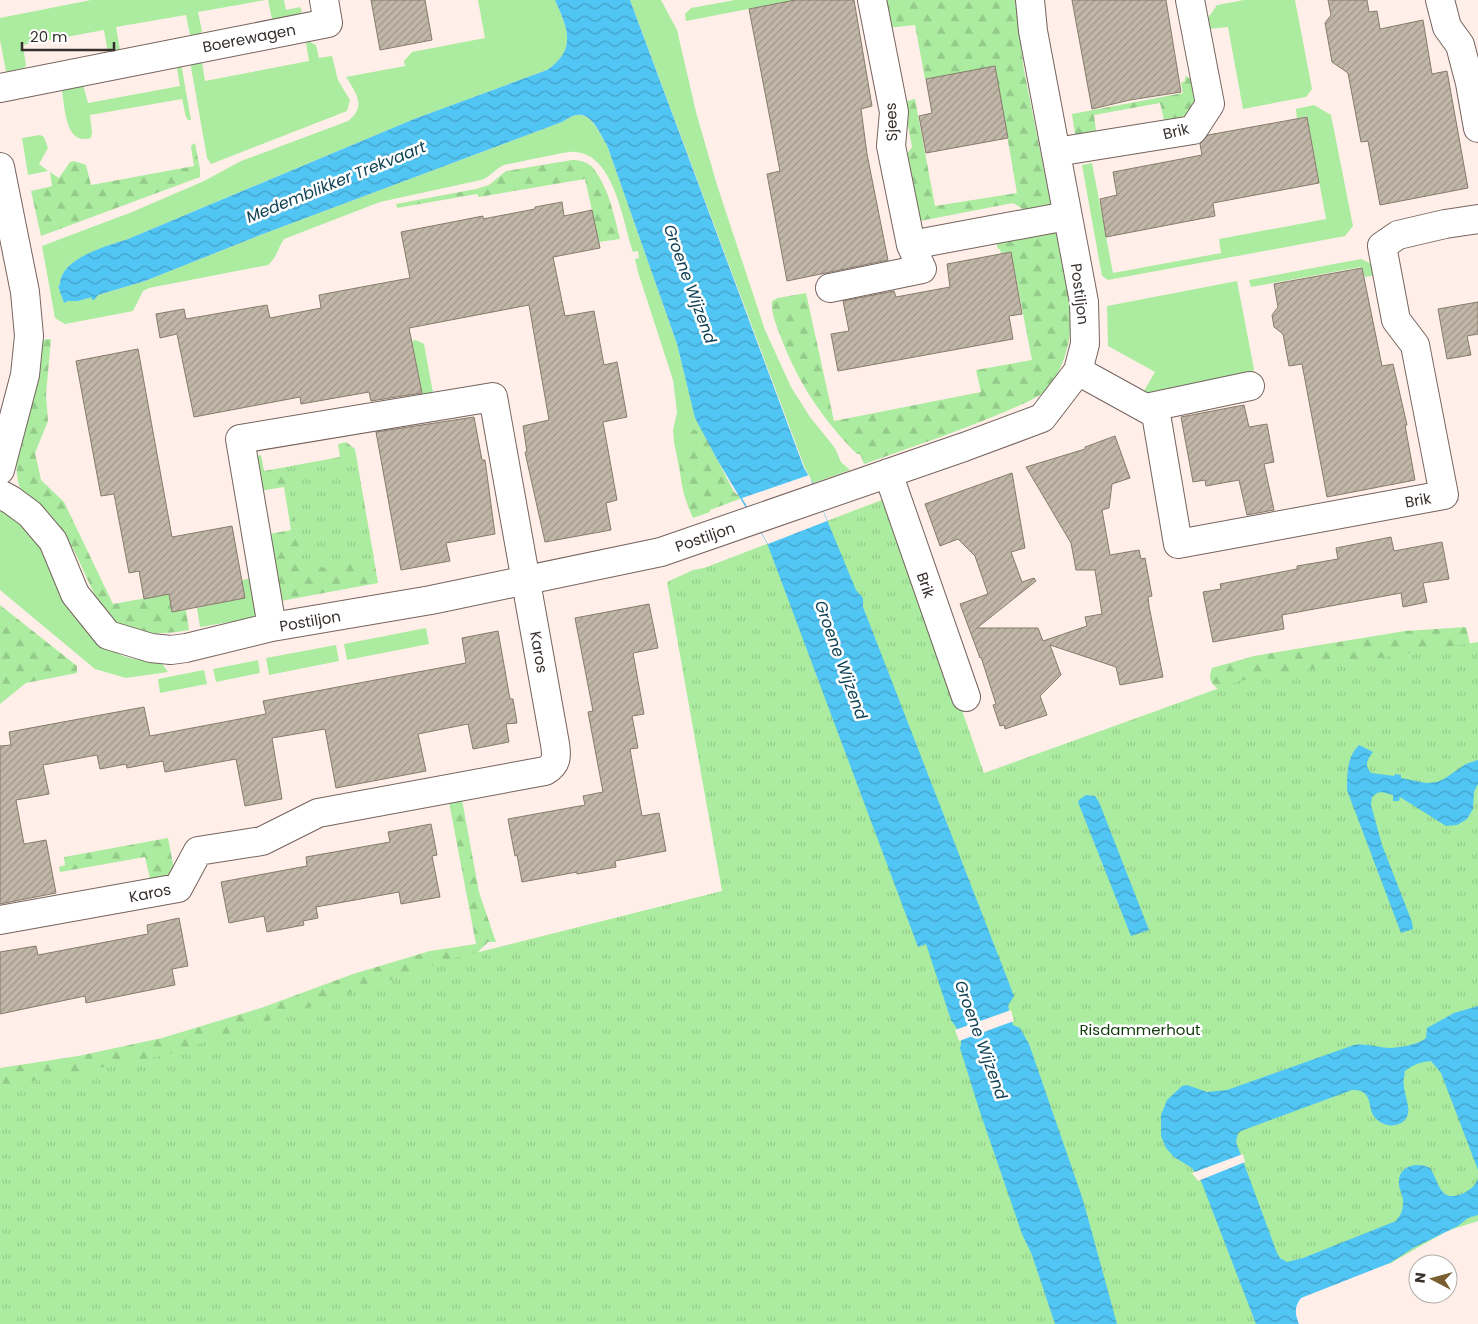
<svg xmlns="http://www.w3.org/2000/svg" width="1478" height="1324" font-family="Poppins,sans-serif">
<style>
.green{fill:#abeca0}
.forest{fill:url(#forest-firs)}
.park{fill:url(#park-tufts)}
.water{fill:url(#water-waves)}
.pier{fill:#ffefe8}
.building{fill:url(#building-hatch);stroke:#857c6d}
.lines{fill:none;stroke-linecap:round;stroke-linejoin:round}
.minor-casing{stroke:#75645e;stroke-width:30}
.minor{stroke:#fff;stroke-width:28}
.labels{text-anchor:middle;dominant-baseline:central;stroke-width:5;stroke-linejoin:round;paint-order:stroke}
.street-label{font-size:15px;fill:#362f2c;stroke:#fff}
.park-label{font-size:15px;fill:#103c09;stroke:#fff}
.water-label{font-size:16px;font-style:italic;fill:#114356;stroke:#fff}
</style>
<defs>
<pattern id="forest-firs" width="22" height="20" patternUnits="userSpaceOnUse" patternTransform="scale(1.25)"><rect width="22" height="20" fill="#abeca0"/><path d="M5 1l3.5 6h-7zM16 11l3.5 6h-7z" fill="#94cb8a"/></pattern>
<pattern id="park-tufts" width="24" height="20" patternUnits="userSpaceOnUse" patternTransform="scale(1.25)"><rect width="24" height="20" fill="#abeca0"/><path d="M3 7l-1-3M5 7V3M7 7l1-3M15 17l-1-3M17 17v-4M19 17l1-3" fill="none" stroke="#94cb8a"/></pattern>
<pattern id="water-waves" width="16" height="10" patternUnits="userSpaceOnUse" patternTransform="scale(1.25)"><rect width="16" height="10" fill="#51c5f4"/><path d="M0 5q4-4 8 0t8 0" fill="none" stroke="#44a0c6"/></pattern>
<pattern id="building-hatch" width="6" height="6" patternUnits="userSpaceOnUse" patternTransform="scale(1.25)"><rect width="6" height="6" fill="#c1b7a8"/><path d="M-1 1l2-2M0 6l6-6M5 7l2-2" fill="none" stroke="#9e9589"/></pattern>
</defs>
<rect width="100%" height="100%" fill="#ffefe8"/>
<path class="green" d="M91 0H266L198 12 202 31 199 35 195 36 190 35 186 15 116 27 120 50 108 53 104 30 23 45 26 66 24 68 6 72 0 40V18Z
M268 0H284L286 10 300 7 302 11 298 17 276 21 272 19Z
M478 0H555C568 29 577 49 547 70L414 119 128 239C107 246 60 259 60 285L58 286 64 302 68 301H78L145 281 263 234 562 122C566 120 572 115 577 115 591 112 600 135 607 145L677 344 695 417 702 430H693C681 444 679 461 681 478L674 442 673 430 677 412 673 380 638 272 635 259 639 258 638 251 633 252C623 222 614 154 575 152 568 151 560 154 553 155 536 158 520 162 504 165 495 169 490 177 481 180L380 202 284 239C278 247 277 258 268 265L149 288 143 291 133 311 65 324 55 318 42 246 132 212 204 181 241 161 348 121C367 106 356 93 346 77L405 66 404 61 412 52 485 38Z
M630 0H661L677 30 696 112 717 185 765 330 791 387 810 417 835 448 841 462 850 470 813 483 805 468Z
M735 0H796L686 21 685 14 691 8Z
M1244 0H1295L1312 89 1306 97 1243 109 1228 27 1208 29 1206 21 1217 5Z
M308 41 316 45 319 58 332 56 338 80 350 100 347 111 211 164 207 158 190 61 202 62 205 81 309 61 306 43Z
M181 63 191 120H188L186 117 182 99 90 115 92 132 91 138C65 146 65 108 62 91L64 87 83 84 88 103 180 86 177 68Z
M1314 105 1331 115 1353 226 1345 236 1108 280 1102 276 1082 165 1092 163 1113 273 1221 253 1219 239 1326 219 1307 116 1297 119 1296 109Z
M40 135 44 137 48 148 39 164 48 171 28 175 22 138Z
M1361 259 1374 265 1376 275 1365 277 1361 267 1251 287 1249 280Z
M1237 281 1254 369 1252 374 1148 394 1144 391 1155 372 1108 346 1107 306Z
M416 340 424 344 433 393 422 395 412 341Z
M0 508 22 524 39 544 105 646 123 656 134 659 160 661 168 672 126 678 95 669 0 590Z
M252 578 259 617 200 627 197 608 244 598 242 580Z
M426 628 429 644 347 660 344 644Z
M336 645 339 661 269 675 266 658Z
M258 660 260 673 216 682 213 669Z
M204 670 207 684 160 693 158 679Z"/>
<path class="forest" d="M886 0H1015L1024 70 1051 205 1026 211 1013 203 920 221 906 155 912 147 904 104 907 101 915 99 935 206 1017 193 995 66 980 69 982 78 955 74 925 79 915 25 887 28Z
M1185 76C1205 84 1194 103 1186 116L1164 120 1160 103 1094 115 1097 138 1076 141 1072 114 1183 93 1181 83 1185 81Z
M195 143 200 169V177L41 236 31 191 52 186 50 172 59 178 70 162 74 161 86 165 91 185 194 166 191 147 192 145Z
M572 160C580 160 589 162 594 169 609 189 614 215 620 239L599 242 585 179 479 197 477 194 397 208 396 204 476 189 489 185 506 171Z
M1055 228 1072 315C1070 343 1065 367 1047 389 1038 399 1019 405 1007 411 960 431 912 447 864 464L860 454H857C822 419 797 381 780 335 776 324 771 313 772 301L778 298 806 293 834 421 981 392 976 370 1032 360 1011 252 1001 253 1000 249H998L996 242Z
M51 339 46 395 48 421 35 453 41 480 64 502 113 604 169 594 172 612 186 610 189 630C87 649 102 582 56 522 51 516 46 510 41 505 35 499 21 494 19 485 12 460 21 435 26 410 32 387 37 363 42 340Z
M693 430H702L734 492 742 498 710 510V512L693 518C681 492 671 454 693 430Z
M346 442 355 449 378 583 281 601 269 534 291 530 284 487 260 491 253 457 261 455 264 471 340 457 338 444Z
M0 605 77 666V673L26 683 0 704Z
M1466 627 1474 661 1223 691C1212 687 1207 679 1212 668L1254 656 1405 631Z
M462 800 479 892 496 942H488L478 952 477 964 378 997 0 1104V1068L78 1056 162 1038 261 1008 353 974 430 951 476 944 449 802Z
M168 838 174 869 166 880 151 883 145 857 60 872 59 867 65 865 64 857Z"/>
<path class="park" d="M354 455 374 558 304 571 284 468Z
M887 498 984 773 1239 681 1478 642V1221L1447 1231 1391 1263 1274 1292 1285 1324H0V1087L166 1055 455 958 722 891 667 582 693 570 704 568Z"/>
<path class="water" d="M555 0H630L804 468 813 483 827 520 856 590 863 598V607L1014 996 1008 1006 1013 1025 1020 1028 1029 1044 1083 1200 1117 1324H1055L1032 1255 1022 1234 979 1109 960 1048C964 1038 957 1028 951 1020L926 944 918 947 767 543 718 461 695 418 677 344 607 145C600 135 592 112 577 115 572 115 566 120 562 122L263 234 145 281 98 295 94 300 91 299 92 297 78 301H68L64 303 58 286 60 285C60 258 107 246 128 239L414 119 547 70C577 49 568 29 555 0Z
M1359 745 1373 752C1367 760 1364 765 1371 773L1394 776 1395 774 1401 775V778L1426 783 1437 782 1444 779 1466 764 1478 760V784L1474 792 1473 809 1467 819 1457 825 1446 826 1400 797 1399 801H1393V795L1382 792 1377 793 1372 797 1371 805 1382 845 1412 922 1413 929 1401 933 1347 790C1347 773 1347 757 1359 745Z
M1086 795 1095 796 1099 802 1149 930 1131 936 1078 802 1080 799Z
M1478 1006V1170L1441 1073 1431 1061C1420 1062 1412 1065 1404 1072L1405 1074C1398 1091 1420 1115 1399 1124 1389 1128 1377 1123 1372 1113 1370 1108 1370 1099 1366 1095 1362 1090 1357 1090 1352 1090L1241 1131 1238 1133 1236 1142 1277 1253 1280 1258 1287 1262 1303 1258 1396 1221C1400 1216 1403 1211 1403 1203 1404 1196 1399 1190 1399 1184 1397 1166 1417 1161 1430 1168 1440 1183 1439 1204 1464 1193 1471 1189 1475 1186 1478 1179V1215L1468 1218 1458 1226 1413 1248 1390 1263 1301 1298C1294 1307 1295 1314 1299 1324H1256L1201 1181 1192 1168 1174 1157 1166 1148 1161 1136V1115L1167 1100 1182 1086 1187 1085 1207 1092 1227 1090 1354 1045C1368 1043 1378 1048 1391 1048 1402 1047 1417 1045 1426 1038L1427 1028 1454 1013Z"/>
<path class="pier" d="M809 475 827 521 768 544 742 498Z
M1011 1010 1014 1021 959 1041 955 1030Z
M1243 1154 1245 1162 1198 1181 1192 1173Z"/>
<path class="building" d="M371 0H425L432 40 380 50Z
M795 0H854L872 106 861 109 867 154 888 260 787 281 767 174 780 171 749 9Z
M1072 0H1166L1181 92 1130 100 1092 109Z
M1328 0H1367L1369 12 1377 11 1380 29 1423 20 1432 74 1447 71 1468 188 1380 205 1368 141 1361 142 1348 73 1332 62 1325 23 1331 15Z
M995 66 1008 138 926 153 919 116 932 113 926 79Z
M1307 117 1319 183 1213 203 1215 216 1106 237 1100 199 1117 195 1113 172 1202 155 1200 144 1208 135Z
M562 202 564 216 592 210 600 248 553 257 565 316 594 311 604 365 617 362 627 417 603 422 617 500 606 503 611 530 545 542 525 452H527L523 426 549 420 529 305 409 328 422 393 371 401 369 392 301 404 300 397 194 417 177 334 160 338 156 314 184 309 186 319 267 305 270 318 321 308 319 295 410 278 401 232 483 216V219L535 209V207Z
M1011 252 1022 314 1009 316 1013 339 838 371 831 334 849 331 843 301 894 291 896 297 950 287 947 264Z
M1362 268 1382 366 1393 364 1407 425H1405L1415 480 1327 497 1302 364 1289 366 1283 334 1274 327 1272 315 1278 307 1274 284Z
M1478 302V334L1467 336 1471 355 1447 359 1438 309Z
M138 349 172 537 232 526 245 598 172 612 169 594 144 599 139 571 129 573 114 494 101 496 76 361Z
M1244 405 1249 427 1267 424 1274 462 1264 464 1274 510 1247 515 1239 480 1206 486 1205 480 1193 482 1181 417Z
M474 417 482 460H485L495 534 446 543 450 561 401 570 376 432Z
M1115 436 1130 478 1112 484 1109 508 1102 510 1110 555 1139 550 1141 559 1145 558 1152 596 1148 597 1149 606 1163 677 1120 685 1116 667 1050 645 1061 675 1040 696 1047 715 1005 729 1004 725 1000 726 993 705 996 704 981 657 980 658 960 604 988 594 975 556 958 539 940 546 925 504 1012 473 1025 548 1011 552 1022 582 1034 578 1036 581 977 628H1038L1043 641 1087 626 1085 617 1102 614 1095 570H1076L1071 543 1026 467 1085 449V447Z
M1391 537 1394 551 1442 542 1449 579 1423 583 1427 602 1403 607 1401 593 1282 615 1284 629 1213 642 1203 592 1221 589 1220 584 1297 569V566L1338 559 1336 548Z
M649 604 658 648 633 653 644 714 632 716 638 748 630 749 642 816 659 813 666 851 615 861 616 867 577 874V872L522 882 517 855 515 856 508 819 585 805 583 796 603 792 588 712 593 711 575 618Z
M498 631 510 699H513L517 723 506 724 509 742 473 749 468 724 418 734 426 771 336 788 325 729 272 738 282 799 245 806 236 759 165 772 163 761 127 768 126 764 100 769 97 755 43 765 49 794 16 800 24 844 46 840 56 893 0 904V746L11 745 9 732 144 707 150 736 266 714 263 701 466 663 462 638Z
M431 824 437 855 432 856 440 897 401 904 399 892 316 907 318 918 303 921 304 925 267 932 264 916 229 923 221 882 307 866 306 857 390 842 388 832Z
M179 918 188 966 172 969 175 985 86 1003 85 996 0 1014V952L36 946 38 955 148 934 147 925Z"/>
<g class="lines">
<defs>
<path id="minor" d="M1440 0 1447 27 1460 45 1470 83 1478 128
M0 88 328 23 324 0
M1056 152 1193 130 1210 104 1190 0
M0 167 25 292 29 336 25 375 0 470
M911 245 1067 216
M830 288 922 269 911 245 891 146 894 112 872 0
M1078 371 1156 414 1178 544 1444 495 1415 345 1396 320 1382 246 1398 235 1445 224 1478 219
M1146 408 1250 386
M888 473 966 697
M0 494 11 500 30 514 53 541 75 594 108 635 151 648 171 650 186 648 272 627 431 600 661 552 964 447 1042 418 1078 371 1085 344 1084 302 1033 31 1030 0
M0 920 178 888 198 851 262 841 318 813 545 771C557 764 557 757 555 744L493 397 240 439 272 627"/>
</defs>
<use href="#minor" class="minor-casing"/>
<use href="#minor" class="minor"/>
</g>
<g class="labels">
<g class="street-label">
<text transform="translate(249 38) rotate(-11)">Boerewagen</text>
<text transform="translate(891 122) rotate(-92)">Sjees</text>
<text transform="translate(1176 131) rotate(-14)">Brik</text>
<text transform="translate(1080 294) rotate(83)">Postiljon</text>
<text transform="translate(1418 500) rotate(-10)">Brik</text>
<text transform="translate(705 537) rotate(-19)">Postiljon</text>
<text transform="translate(926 585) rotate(71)">Brik</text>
<text transform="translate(310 621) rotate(-10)">Postiljon</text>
<text transform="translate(539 652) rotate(80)">Karos</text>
<text transform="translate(150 893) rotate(-11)">Karos</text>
</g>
<g class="park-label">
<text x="1140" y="1029">Risdammerhout</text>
</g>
<g class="water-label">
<text transform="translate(336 182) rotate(-22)">Medemblikker Trekvaart</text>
<text transform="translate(690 284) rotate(70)">Groene Wijzend</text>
<text transform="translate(841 660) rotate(70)">Groene Wijzend</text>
<text transform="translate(981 1040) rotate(70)">Groene Wijzend</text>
</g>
</g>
<g transform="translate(1433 1279) rotate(276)"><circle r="24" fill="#ffffff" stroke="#afacab"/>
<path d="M0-4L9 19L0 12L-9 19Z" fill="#795f30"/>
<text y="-8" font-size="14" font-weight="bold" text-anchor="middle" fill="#362f2c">N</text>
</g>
<path d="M22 42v8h92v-8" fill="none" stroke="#362f2c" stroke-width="2.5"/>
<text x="30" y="42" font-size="15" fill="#362f2c" stroke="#ffffff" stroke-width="4" paint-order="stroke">20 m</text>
</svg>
